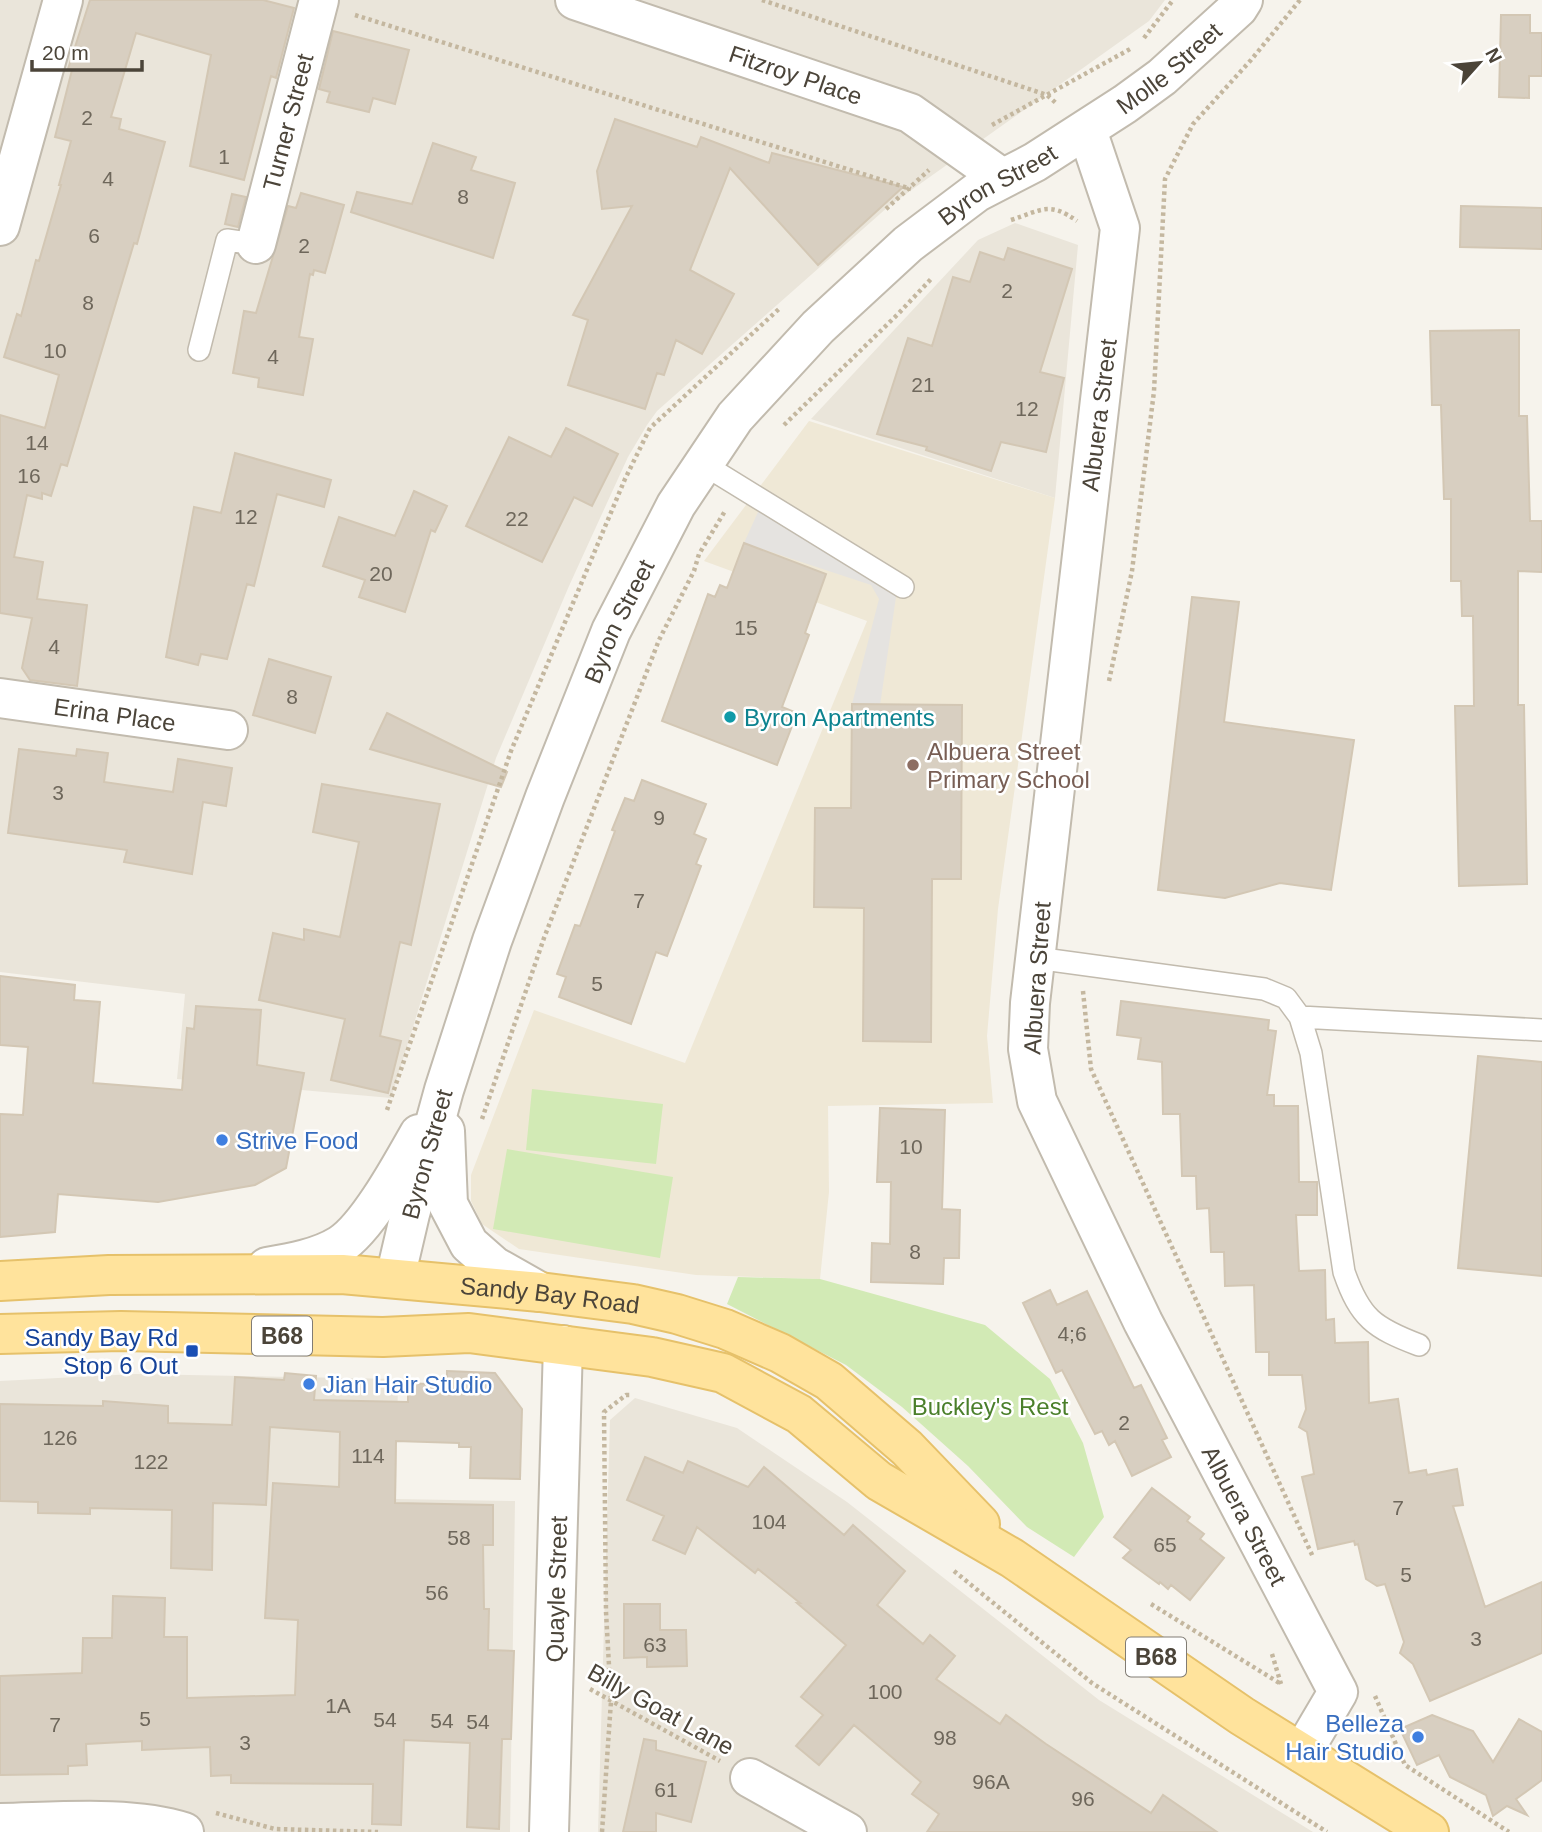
<svg xmlns="http://www.w3.org/2000/svg" width="1542" height="1832" font-family="Helvetica,sans-serif">
<style>
.residential{fill:#eae5da}
.education{fill:#efe8d6}
.green{fill:#d2eab5}
.parking{fill:#e5e3e0}
.building{fill:#d8cfc1;stroke:#d3c7b4;stroke-width:2}
.lines{fill:none;stroke-linecap:round;stroke-linejoin:round}
.service-casing{stroke:#c2bbae;stroke-width:24}
.minor-casing{stroke:#c2bbae;stroke-width:42}
.tertiary-casing{stroke:#c2bbae;stroke-width:42}
.primary-casing{stroke:#e6c16a;stroke-width:42}
.path{stroke:#c4b79f;stroke-width:4.5;stroke-dasharray:3.5 3.5;stroke-linecap:butt}
.service{stroke:#fff;stroke-width:21}
.minor{stroke:#fff;stroke-width:38}
.tertiary{stroke:#fff;stroke-width:38}
.primary{stroke:#ffe39c;stroke-width:38}
.culture-dot{fill:#0f9aa8;stroke:#fff;stroke-width:2.5}
.education-dot{fill:#8d6e63;stroke:#fff;stroke-width:2.5}
.shop-dot{fill:#3f7fe0;stroke:#fff;stroke-width:2.5}
.transit-dot{fill:#1a4fb4;stroke:#fff;stroke-width:2.5}
.labels{text-anchor:middle;dominant-baseline:central;stroke-width:5;stroke-linejoin:round;paint-order:stroke}
.number-label{font-size:21px;fill:#6e675b}
.shield{fill:#fff;stroke:#817c74;stroke-width:2}
.shield-label{font-size:23px;font-weight:bold;fill:#4b4439}
.street-label{font-size:24px;fill:#4b4439;stroke:#fff}
.culture-label{font-size:24px;fill:#0d838f;stroke:#fff;text-anchor:start}
.education-label{font-size:24px;fill:#785e54;stroke:#fff;text-anchor:start}
.shop-label{font-size:24px;fill:#366cbe;stroke:#fff;text-anchor:start}
.transit-label{font-size:24px;fill:#164399;stroke:#fff;text-anchor:end}
.park-label{font-size:24px;fill:#4a7f2a;stroke:#fff}
</style>
<rect width="100%" height="100%" fill="#f6f3ec"/>
<path class="residential" d="M0 0H1165L1149 21 889 206 657 411 647 425 628 457 569 586 496 758 391 1098 177 1079 185 994 0 972Z
M1015 223 1078 245 1055 498 811 419 978 240Z
M135 1374 398 1379 396 1499 515 1501 510 1832H0V1381Z
M635 1398 737 1428 847 1502 1099 1700 1313 1832H598L610 1420Z"/>
<path class="education" d="M809 421 1055 498 998 909 987 1036 993 1103 828 1106 829 1192 820 1279 696 1275 519 1249 482 1224 471 1201V1175L534 1010 685 1063 867 621 704 561Z"/>
<path class="green" d="M532 1089 663 1104 656 1164 526 1150Z
M507 1149 673 1177 660 1258 493 1229Z
M738 1277 820 1279 985 1325 1050 1379 1083 1443 1104 1517 1074 1557 1027 1527 968 1466 902 1407 846 1365 727 1304Z"/>
<path class="parking" d="M768 490 899 577 880 705 852 704 879 599 871 585 744 543Z"/>
<path class="building" d="M90 0H263L294 8 276 78 271 76 244 180 190 166 211 55 136 33 111 117 121 119 119 129 165 142 137 244 134 243 67 466 61 464 51 496 42 493V499L27 495 14 557 43 562 37 599 87 605 77 686 30 680 22 668 32 618 0 613V415L45 428 59 375 4 357 17 314 21 316 36 260 39 261 61 185H59L71 141 55 137 72 70 68 69Z
M1501 15H1530V33H1542V76H1529V98L1499 97Z
M333 31 409 50 395 104 373 98 369 112 327 102 330 92 319 89Z
M615 119 697 147 701 137 769 163 772 153 903 187 818 265 730 168 690 270 734 294 702 354 676 340 664 375 657 373 645 409 568 385 588 320 573 315 632 206 602 209 597 171Z
M433 143 476 157 471 170 515 183 493 258 351 212 357 192 412 204Z
M301 193 344 205 325 273 314 270 313 275 310 274 299 337 313 339 303 395 258 387 259 378 233 373 244 311 256 313 288 206 296 208Z
M232 194 246 197 238 227 225 224Z
M1461 206 1542 208V249L1460 247Z
M1008 248 1072 269 1040 372 1064 378 1046 452 1001 442 991 471 926 450 927 447 877 434 908 338 932 346 953 277 970 282 980 252 1004 260Z
M1519 330V416H1527L1530 521H1542V572L1518 571V705H1524L1527 884 1459 886 1455 706H1474L1473 616H1462L1461 581H1451V499H1444L1441 405H1432L1430 331Z
M566 428 618 454 592 506 574 497 542 562 466 526 509 437 551 457Z
M235 453 331 480 324 507 277 494 254 586 247 584 227 659 201 654 198 665 166 657 194 507 221 513Z
M414 491 447 506 435 532 431 530 405 612 359 597 365 580 323 566 339 517 395 536Z
M744 543 826 574 805 633 809 635 782 707 797 713 777 765 662 721 708 594 715 597 720 585 727 588Z
M1192 597 1239 602 1224 722 1354 740 1331 890 1280 883 1225 898 1158 890Z
M269 659 331 677 315 733 253 715Z
M852 704 962 705 961 879H932L931 1042 863 1041 864 908 814 907 815 808H851Z
M387 713 507 772 501 787 370 749Z
M19 749 76 756 77 749 108 753 104 782 173 792 178 759 232 768 226 806 203 802 192 874 124 862 127 850 8 833Z
M642 780 706 804 694 834 706 839 696 864 701 866 667 956 656 952 631 1024 559 997 566 977 557 974 575 925 580 926 615 831 612 830 625 798 634 801Z
M322 784 440 804 411 945 400 942 380 1036 401 1041 388 1093 331 1080 345 1019 259 1000 273 933 304 940V929L340 937 359 842 313 832Z
M0 976 75 985 74 1000 100 1002 93 1083 182 1090 187 1028 194 1029 196 1006 261 1010 257 1065 304 1073 286 1168 255 1185 158 1202 58 1194 55 1232 0 1237V1114L23 1115 28 1047 0 1045Z
M1121 1001 1269 1020 1268 1030 1276 1031 1267 1095H1274V1106H1298L1299 1182H1317V1215H1296L1299 1271 1325 1270 1326 1320 1334 1319 1335 1343 1368 1342 1369 1403 1398 1399 1409 1473 1426 1470 1427 1475 1457 1469 1463 1505 1453 1506 1485 1607 1542 1582V1653L1430 1701 1413 1664 1400 1653 1404 1642 1385 1584 1377 1586 1366 1579 1358 1544 1355 1545 1354 1541 1318 1549 1302 1477 1314 1474 1307 1432 1299 1427 1306 1409 1302 1375H1269V1352H1256L1254 1285 1225 1286 1224 1252H1211L1209 1208 1197 1209 1196 1176H1182L1180 1114H1163L1162 1062 1138 1059 1141 1038 1117 1035Z
M1478 1056 1542 1062V1276L1458 1268Z
M880 1108 945 1110 942 1209 960 1210 959 1258H944L943 1284 871 1282 872 1243 890 1244 891 1182H877Z
M1050 1290 1057 1305 1087 1291 1134 1388 1141 1385 1167 1438 1162 1440 1171 1457 1132 1476 1115 1441 1109 1445 1102 1431 1095 1434 1062 1370 1056 1373 1023 1303Z
M447 1371 495 1373 522 1409 520 1479 470 1478 471 1447H459V1443L396 1441 395 1503 493 1505V1545H483L484 1609H489L488 1650 514 1651 511 1739H502L499 1829 467 1827 470 1743 404 1740 401 1825 372 1824 373 1784 231 1783V1775L211 1776 210 1747 142 1750V1741L86 1744 87 1765 68 1766V1774L0 1775V1676L82 1673 83 1638H112L113 1596 165 1598 164 1637H187V1698L295 1695 298 1620 265 1618 273 1483 339 1487 340 1432 270 1427 266 1505 213 1503 212 1570 171 1568 172 1510 90 1508V1514L38 1513V1502L0 1501V1404L103 1406V1401L168 1406V1423L232 1425 235 1377 284 1380 285 1373 316 1376 314 1400 408 1402V1383L447 1385Z
M645 1457 683 1473 688 1461 748 1487 764 1467 844 1535 853 1525 905 1571 877 1605 923 1644 930 1635 955 1656 936 1679 1000 1724 1006 1715 1046 1744 1151 1813 1163 1795 1217 1832H927L939 1814 912 1794 921 1782 854 1725 819 1765 796 1746 823 1715 801 1697 846 1645 797 1603H800L758 1569 755 1573 697 1527 685 1554 653 1540 664 1516 627 1500Z
M1152 1488 1190 1517 1187 1521 1204 1534 1200 1539 1224 1558 1190 1600 1171 1585 1168 1589 1160 1582 1159 1584 1123 1558 1131 1550 1114 1537Z
M624 1604H660V1630H686L687 1666 647 1667V1657L624 1658Z
M1432 1715 1473 1731 1493 1762 1519 1719 1542 1732V1780L1516 1799 1527 1815 1507 1806 1493 1816 1486 1795 1450 1777 1439 1755 1417 1765 1400 1729Z
M644 1739 656 1741V1750L706 1762 691 1822 656 1813V1832H623Z"/>
<g class="lines">
<defs>
<path id="service" d="M199 350 227 240 256 244
M703 464 903 587
M1036 958 1264 989 1286 998 1300 1017 1311 1053 1344 1272C1360 1318 1374 1328 1419 1345
M1300 1017 1542 1030"/>
<g id="minor">
<path id="s1" d="M575 0 910 113 1002 178"/>
<path id="s2" d="M1087 130 1120 228 1030 1003 1028 1049 1037 1101 1143 1322 1338 1692 1302 1753"/>
<path d="M0 226 63 0"/>
<path id="s3" d="M256 244 319 0"/>
<path id="s4" d="M0 698 228 730"/>
<path d="M750 1778 847 1832"/>
<path d="M0 1823C56 1822 131 1815 184 1832"/>
<path id="s5" d="M549 1832 563 1345"/>
</g>
<g id="tertiary">
<path d="M445 1131 448 1204 469 1244 494 1266 540 1292"/>
<path d="M267 1267C291 1263 319 1258 340 1245 368 1227 402 1164 419 1134"/>
<path id="s6" d="M395 1278 410 1214 444 1090 492 941 545 797 611 631 676 505 735 417 818 327 908 244 977 192 1035 162 1125 104 1162 77 1238 8 1243 0"/>
</g>
<g id="primary">
<path id="s7" d="M0 1281 109 1275 342 1274 540 1292 633 1304 677 1314 725 1329 780 1353 829 1381 907 1448 980 1524"/>
<path d="M0 1334 121 1331 383 1337 469 1333 652 1357 723 1373 799 1414 879 1481 1012 1558 1242 1716 1429 1832"/>
</g>
</defs>
<use href="#service" class="service-casing"/>
<use href="#minor" class="minor-casing"/>
<use href="#tertiary" class="tertiary-casing"/>
<use href="#primary" class="primary-casing"/>
<path class="path" d="M762 0 1047 95 1057 104
M355 15 911 189
M1144 38 1173 0
M992 125 1132 48
M886 209 929 170
M1011 220C1042 210 1049 201 1077 221
M784 425 898 314 932 278
M1109 681 1132 571 1154 391 1165 179 1193 124 1251 60 1300 0
M1083 991 1091 1069 1313 1557
M387 1110 511 751 625 479 650 428 780 308
M482 1119 544 938 659 640 694 571 699 554 725 511
M954 1571 1092 1683 1327 1832
M1151 1604 1281 1684
M1272 1654 1281 1684
M590 1689 720 1761
M1375 1696 1405 1765 1509 1832
M216 1813 275 1829 378 1832
M602 1832 611 1701 606 1612 604 1412 626 1395H632"/>
<use href="#service" class="service"/>
<use href="#minor" class="minor"/>
<use href="#tertiary" class="tertiary"/>
<use href="#primary" class="primary"/>
</g>
<circle class="culture-dot" cx="730" cy="717" r="7"/>
<circle class="education-dot" cx="913" cy="765" r="7"/>
<g class="shop-dot">
<circle cx="222" cy="1140" r="7"/>
<circle cx="309" cy="1384" r="7"/>
<circle cx="1418" cy="1737" r="7"/>
</g>
<rect class="transit-dot" x="185" y="1344" width="14" height="14" rx="3.5"/>
<g class="labels">
<g class="number-label">
<text x="87" y="117">2</text>
<text x="224" y="156">1</text>
<text x="108" y="178">4</text>
<text x="463" y="196">8</text>
<text x="94" y="235">6</text>
<text x="304" y="245">2</text>
<text x="1007" y="290">2</text>
<text x="88" y="302">8</text>
<text x="55" y="350">10</text>
<text x="273" y="356">4</text>
<text x="923" y="384">21</text>
<text x="1027" y="408">12</text>
<text x="37" y="442">14</text>
<text x="29" y="475">16</text>
<text x="246" y="516">12</text>
<text x="517" y="518">22</text>
<text x="381" y="573">20</text>
<text x="746" y="627">15</text>
<text x="54" y="646">4</text>
<text x="292" y="696">8</text>
<text x="58" y="792">3</text>
<text x="659" y="817">9</text>
<text x="639" y="900">7</text>
<text x="597" y="983">5</text>
<text x="911" y="1146">10</text>
<text x="915" y="1251">8</text>
<text x="1072" y="1333">4;6</text>
<text x="1124" y="1422">2</text>
<text x="60" y="1437">126</text>
<text x="368" y="1455">114</text>
<text x="151" y="1461">122</text>
<text x="1398" y="1507">7</text>
<text x="769" y="1521">104</text>
<text x="459" y="1537">58</text>
<text x="1165" y="1544">65</text>
<text x="1406" y="1574">5</text>
<text x="437" y="1592">56</text>
<text x="1476" y="1638">3</text>
<text x="655" y="1644">63</text>
<text x="885" y="1691">100</text>
<text x="338" y="1705">1A</text>
<text x="145" y="1718">5</text>
<text x="385" y="1719">54</text>
<text x="442" y="1720">54</text>
<text x="478" y="1721">54</text>
<text x="55" y="1724">7</text>
<text x="945" y="1737">98</text>
<text x="245" y="1742">3</text>
<text x="991" y="1781">96A</text>
<text x="666" y="1789">61</text>
<text x="1083" y="1798">96</text>
</g>
<g class="shield">
<rect x="252" y="1316.5" width="60" height="39" rx="5"/>
<rect x="1126" y="1637.5" width="60" height="39" rx="5"/>
</g>
<g class="shield-label">
<text x="282" y="1336">B68</text>
<text x="1156" y="1657">B68</text>
</g>
<g class="street-label">
<text stroke="none"><textPath href="#s6" startOffset="1491">Molle Street</textPath></text>
<text stroke="none"><textPath href="#s1" startOffset="233">Fitzroy Place</textPath></text>
<text stroke="none"><textPath href="#s3" startOffset="126">Turner Street</textPath></text>
<text stroke="none"><textPath href="#s6" startOffset="1283">Byron Street</textPath></text>
<text transform="translate(1099 415) rotate(-83)">Albuera Street</text>
<text stroke="none"><textPath href="#s6" startOffset="695">Byron Street</textPath></text>
<text stroke="none"><textPath href="#s4" startOffset="116">Erina Place</textPath></text>
<text transform="translate(1037 978) rotate(-86)">Albuera Street</text>
<text stroke="none"><textPath href="#s6" startOffset="128">Byron Street</textPath></text>
<text stroke="none"><textPath href="#s7" startOffset="551">Sandy Bay Road</textPath></text>
<text stroke="none"><textPath href="#s2" startOffset="1446">Albuera Street</textPath></text>
<text stroke="none"><textPath href="#s5" startOffset="243">Quayle Street</textPath></text>
<text transform="translate(661 1709) rotate(29)">Billy Goat Lane</text>
</g>
<g class="culture-label">
<text x="744" y="717">Byron Apartments</text>
</g>
<g class="education-label">
<text x="927" y="751">Albuera Street<tspan x="927" dy="28">Primary School</tspan></text>
</g>
<g class="shop-label">
<text x="236" y="1140">Strive Food</text>
<text x="323" y="1384">Jian Hair Studio</text>
<text x="1404" y="1723" text-anchor="end">Belleza<tspan x="1404" dy="28">Hair Studio</tspan></text>
</g>
<g class="transit-label">
<text x="178" y="1337">Sandy Bay Rd<tspan x="178" dy="28">Stop 6 Out</tspan></text>
</g>
<g class="park-label">
<text x="990" y="1406">Buckley's Rest</text>
</g>
</g>
<g transform="translate(1479 63) rotate(63)" stroke="#ffffff" stroke-width="5" paint-order="stroke">
<path d="M0-5L12 26L0 18L-12 26Z" fill="#4b4439"/>
<text y="-10" font-size="19" font-weight="bold" text-anchor="middle" fill="#4b4439">N</text>
</g>
<path d="M32 60v10h110v-10" fill="none" stroke="#4b4439" stroke-width="3.5"/>
<text x="42" y="60" font-size="21" fill="#4b4439" stroke="#ffffff" stroke-width="5" paint-order="stroke">20 m</text>
</svg>
